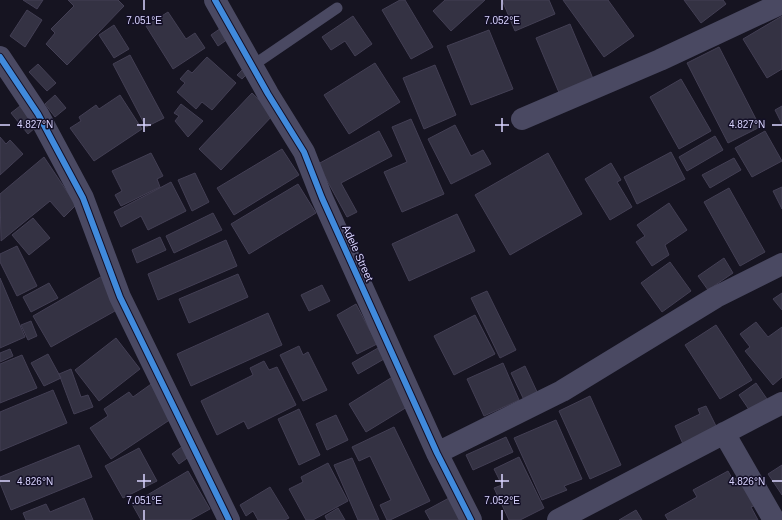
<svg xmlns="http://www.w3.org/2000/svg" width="782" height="520" font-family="Helvetica,sans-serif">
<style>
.building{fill:#343243;stroke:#433f54}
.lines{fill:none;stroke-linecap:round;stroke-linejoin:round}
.service{stroke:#4a4962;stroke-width:11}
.minor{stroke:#4a4962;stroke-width:22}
.cycleway-casing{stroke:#130f26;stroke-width:8}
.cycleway{stroke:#408adc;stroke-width:6}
.ticks{fill:none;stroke:#d9d4ff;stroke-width:1.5}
.labels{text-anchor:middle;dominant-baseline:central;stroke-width:3;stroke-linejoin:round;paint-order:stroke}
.street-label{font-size:11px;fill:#d9d4ff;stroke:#130f26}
.ticks-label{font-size:10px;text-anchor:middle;fill:#d9d4ff;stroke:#130f26;stroke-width:3;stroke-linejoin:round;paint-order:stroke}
</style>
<rect width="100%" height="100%" fill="#161421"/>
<path class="building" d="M23 0H43L37 9Z
M68 0H118L124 6 67 65 46 44 55 33 51 29 74 6Z
M400 0H405L433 47 411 59 382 10Z
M445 0H485L451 31 433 11Z
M502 0H549L555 14 515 31Z
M563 0H608L634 36 604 57Z
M684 0H723L726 4 701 23Z
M27 10 42 20 25 47 10 36Z
M168 12 186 39 195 33 205 48 173 69 146 26Z
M353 16 372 44 355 56 345 41 331 50 322 37Z
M782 16V69L767 78 743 39Z
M570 24 594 81 560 95 536 38Z
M114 25 129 49 114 58 99 35Z
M221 28 228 39 218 46 211 35Z
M489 30 513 89 471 105 447 46Z
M719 47 760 127 728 143 687 63Z
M130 55 164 118 146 127 113 64Z
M207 57 236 83 212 110 202 102 196 109 177 92 185 83 180 79 188 70 192 73Z
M375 63 400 102 349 134 324 95Z
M38 64 56 83 47 91 29 72Z
M435 65 456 115 424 129 403 78Z
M244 68 248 73 242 79 237 75Z
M681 79 711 131 679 149 650 97Z
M252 93 274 114 221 170 199 149Z
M55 95 66 108 55 117 45 104Z
M120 95 142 129 94 161 70 128 81 121 79 117 96 105 99 109Z
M181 104 203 121 188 137 175 121 179 116 174 113Z
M20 106 36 127 28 134 11 113Z
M782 106V124L775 110Z
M411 119 444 194 402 212 384 172 407 162 392 127Z
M455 125 471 156 483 150 491 164 451 184 428 139Z
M379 131 392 156 341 183 357 212 347 217 318 164Z
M765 131 782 161 752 177 735 148Z
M715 136 723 150 687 171 679 157Z
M0 137 6 144 10 140 23 154 0 175Z
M282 149 299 175 234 215 217 188Z
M671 152 685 179 637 204 624 177Z
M151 153 163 176 157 179 160 187 121 206 115 195 122 191 112 171Z
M548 153 582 214 510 255 475 195Z
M44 157 76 205 64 217 50 201 1 241 0 194Z
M734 158 741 170 710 188 702 175Z
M611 163 621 180 617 182 632 207 610 220 585 179Z
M195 173 209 202 192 211 178 180Z
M171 182 186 211 148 230 141 216 121 227 114 212Z
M298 184 316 213 249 254 231 224Z
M782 187V209L773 191Z
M729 188 765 252 740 266 704 202Z
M669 203 687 230 665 245 669 255 652 266 636 242 645 236 637 225Z
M213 213 222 230 174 253 166 236Z
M457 214 475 251 409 281 392 244Z
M33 218 50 238 29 255 12 235Z
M160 237 166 250 137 263 132 250Z
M226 240 237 266 158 300 148 274Z
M17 246 37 286 17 296 0 262V254Z
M724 258 733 273 708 290 698 276Z
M670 262 691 291 662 312 641 283Z
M238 274 248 297 189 323 179 299Z
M104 275 122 307 51 347 33 316Z
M0 278 25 337 0 348Z
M49 283 58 298 31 312 23 297Z
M322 285 330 301 309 311 301 295Z
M487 291 516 350 500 358 471 298Z
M782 293V310L773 299Z
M356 304 377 344 357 354 337 315Z
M268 313 282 345 191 386 177 354Z
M475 315 495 354 454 375 434 336Z
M31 321 37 336 28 340 21 325Z
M756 322 768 337 782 327V377L773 385 745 351 750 347 740 334Z
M716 325 752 380 720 399 685 345Z
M116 338 140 369 99 401 75 370Z
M299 346 303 355 308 352 327 390 303 401 280 355Z
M378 348 384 359 358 374 352 363Z
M10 349 13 356 0 362V353Z
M48 354 61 378 44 386 31 363Z
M22 355 37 388 0 403V364Z
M264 361 269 370 277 367 296 405 248 429 244 421 217 435 201 401 253 375 250 368Z
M503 363 519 400 484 416 467 379Z
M525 366 538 394 524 400 511 373Z
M71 369 81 397 88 395 93 407 74 414 59 374Z
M394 376 412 404 366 432 349 404Z
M154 382 177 415 111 459 90 428 108 416 104 409 129 392 133 397Z
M756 383 767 399 750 411 739 395Z
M53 390 67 423 0 451V412Z
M590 396 621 465 590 479 559 411Z
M706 406 717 428 683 444 675 426 700 414 698 409Z
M299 409 320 455 299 465 278 419Z
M336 415 348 440 327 450 316 424Z
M556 420 582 479 564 486 567 490 542 500 514 438Z
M394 427 430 501 390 520H387L380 505 391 500 370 456 359 461 352 447Z
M506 437 513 452 473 470 466 455Z
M79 445 92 477 11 510 0 483V477Z
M183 446 190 456 179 464 172 454Z
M139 448 157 481 123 498 105 466Z
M519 457 544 508 520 520H509L494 488 502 485 494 469Z
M352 458 379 520H358L334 465Z
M328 463 348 501 313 520H306L289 489 303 482 301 477Z
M782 465V495L768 474Z
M188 471 210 509 190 520H141L132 504Z
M728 471 733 480 740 476 756 505 751 507 758 520H668L665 515 697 497 693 490Z
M270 487 289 518 285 520H258L253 511 246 516 240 505Z
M84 498 93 520H26L23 513 46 504 50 512Z
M449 498 462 520H430L425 511Z
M338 508 345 520H327L325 516Z
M636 510 642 520H619Z"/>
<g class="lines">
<path class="service" d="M252 66 337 8"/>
<path class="minor" d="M215 0 268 94 304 152 322 198 437 453 471 520
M0 57 38 114 83 198 120 297 229 520
M522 119 660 60 782 3
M724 433 774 520
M437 453 562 391 716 297 782 264
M558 520 782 403"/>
<defs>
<path id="cycleway" d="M215 0 268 94 304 152 322 198 437 453 471 520
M0 57 38 114 83 198 120 297 229 520"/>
</defs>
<use href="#cycleway" class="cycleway-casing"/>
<use href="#cycleway" class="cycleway"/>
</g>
<path class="ticks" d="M144 0V10M502 0V10M144 118V132M502 118V132M0 125H10M137 125H151M495 125H509M772 125H782M144 474V488M502 474V488M0 481H10M137 481H151M495 481H509M772 481H782M144 510V520M502 510V520"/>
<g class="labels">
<g class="street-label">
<text transform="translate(358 253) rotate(66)">Adele Street</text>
</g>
</g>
<g class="ticks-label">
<text x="144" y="24">7.051°E</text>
<text x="502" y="24">7.052°E</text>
<text x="35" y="128">4.827°N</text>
<text x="747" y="128">4.827°N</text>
<text x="35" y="485">4.826°N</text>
<text x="747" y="485">4.826°N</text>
<text x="144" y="504">7.051°E</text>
<text x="502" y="504">7.052°E</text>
</g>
</svg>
